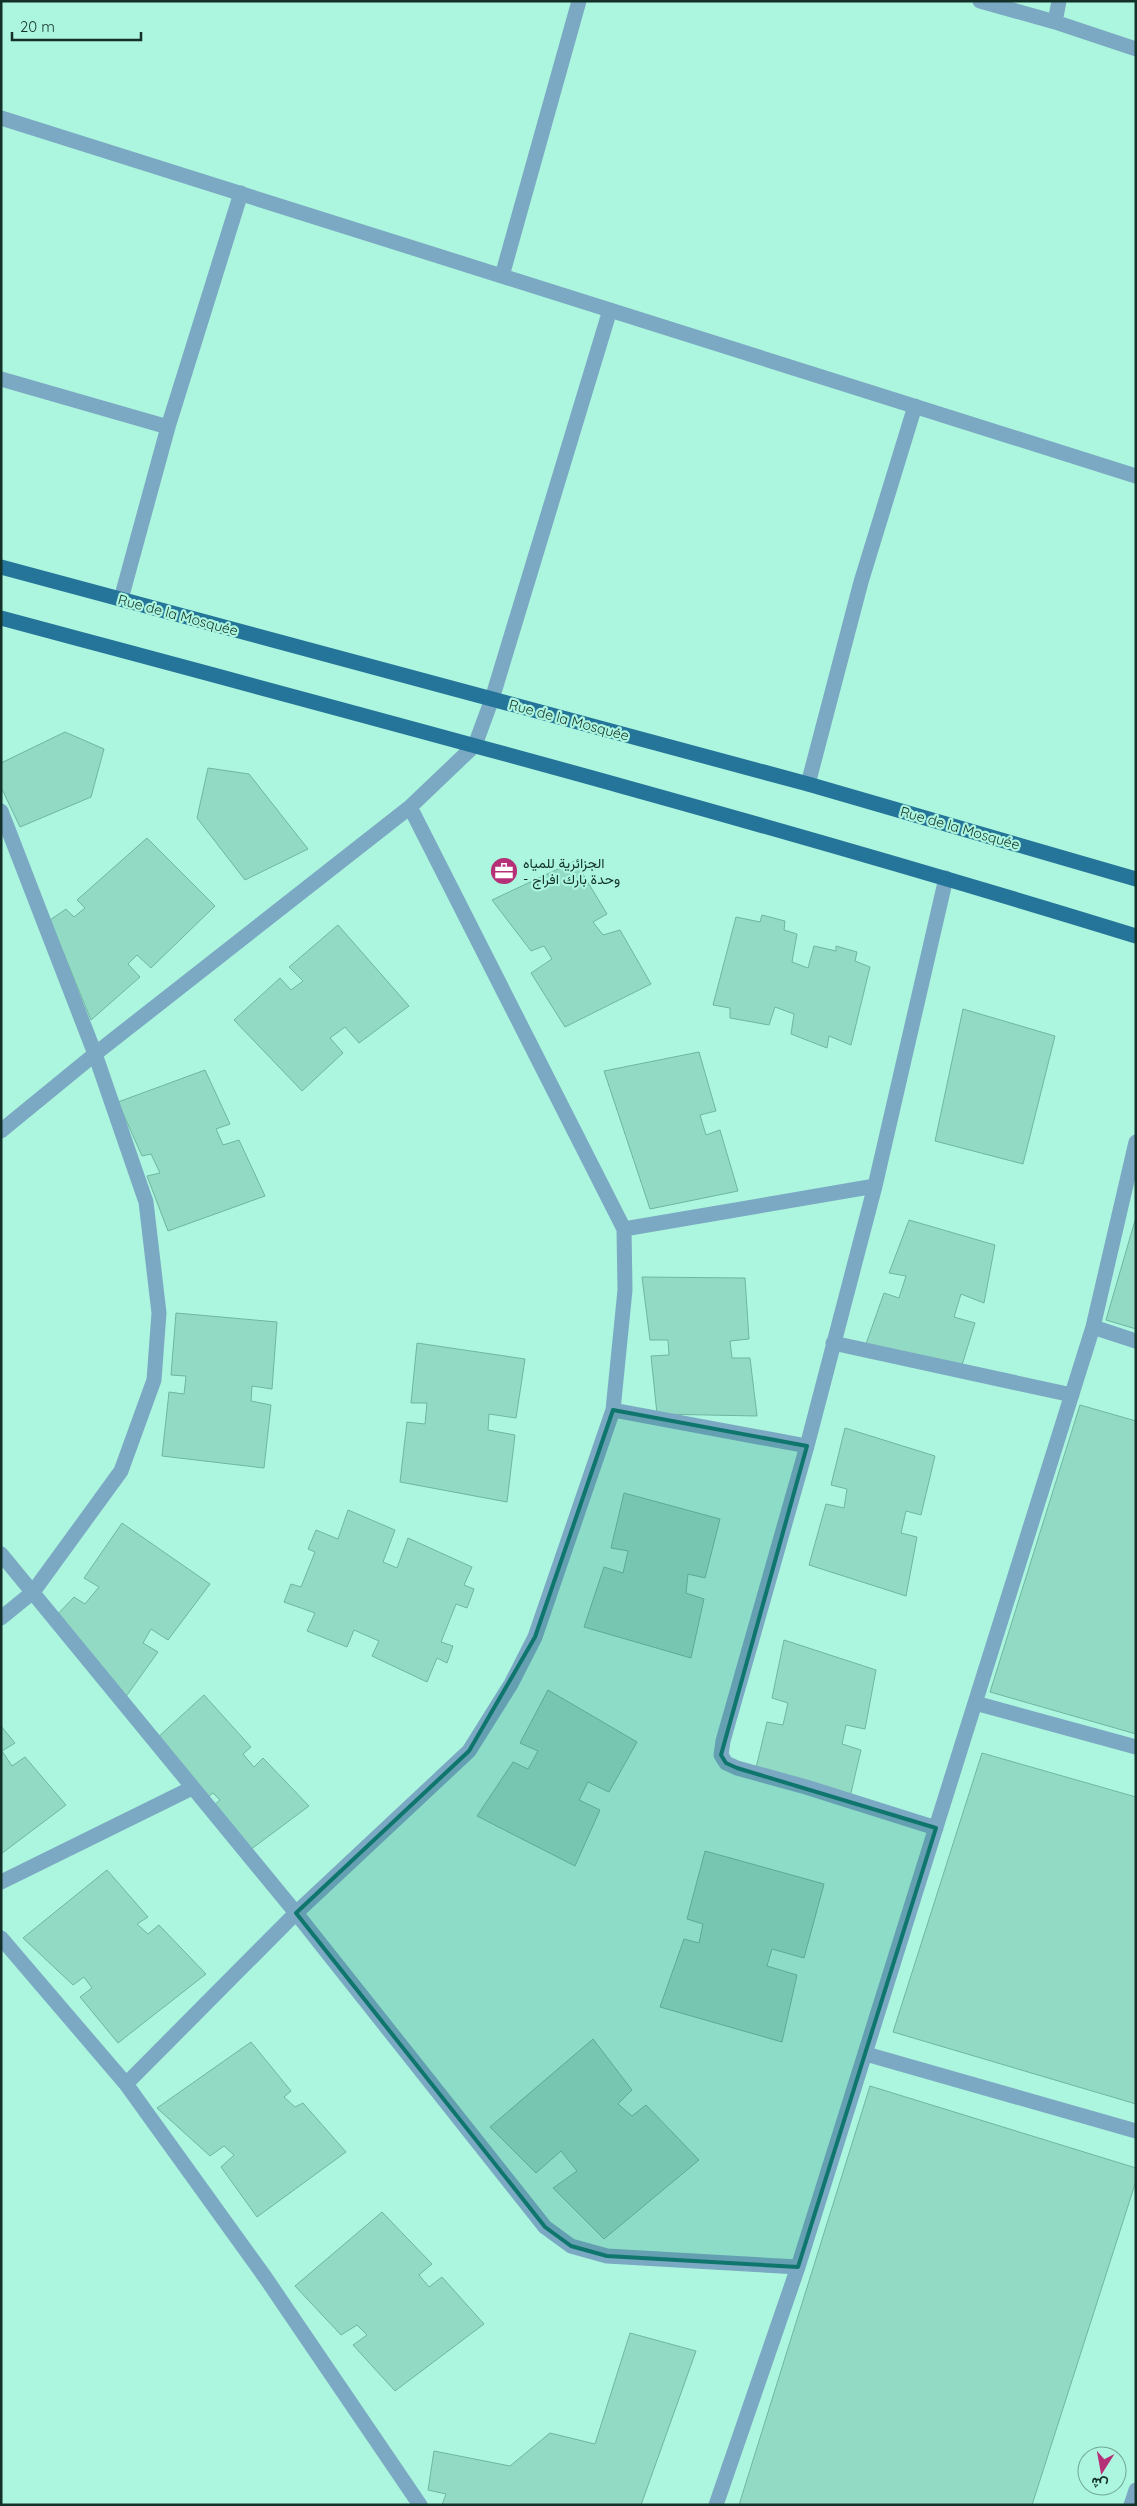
<svg xmlns="http://www.w3.org/2000/svg" width="1137" height="2506" font-family="Quicksand,Vazirmatn,sans-serif">
<style>
.building{fill:#92dac4;stroke:#6fb6a1}
.lines{fill:none;stroke-linecap:round;stroke-linejoin:round}
.minor{stroke:#7ba9c3;stroke-width:15}
.major{stroke:#257499;stroke-width:15}
.marked{fill:#0f766e;fill-opacity:0.2;stroke:#0f766e;stroke-width:4;stroke-linejoin:round}
.labels{text-anchor:middle;dominant-baseline:central;stroke-width:4.5;stroke-linejoin:round;paint-order:stroke}
.street-label{font-size:14px;fill:#133129;stroke:#acf5de}
.poi-label{font-size:14px;fill:#133129;stroke:#acf5de;text-anchor:start}
</style>
<rect width="100%" height="100%" fill="#acf5de"/>
<path class="building" d="M65 732 104 749 91 797 20 827 1 787V763Z
M208 768 249 774 308 849 245 880 197 818Z
M147 838 215 906 151 968 137 955 128 964 140 977 91 1020 50 920 66 909 74 917 85 908 77 900Z
M575 861 607 914 593 922 603 935 620 930 651 984 565 1027 531 973 552 959 544 946 531 951 492 900Z
M762 915 785 921 784 930 797 934 792 962 808 968 814 946 836 951V946L857 952 855 961 870 967 851 1045 829 1036 827 1048 791 1034 794 1014 775 1007 769 1025 730 1018V1008L713 1005 736 917 760 922Z
M338 925 409 1006 359 1043 345 1027 330 1038 343 1053 302 1091 234 1020 280 978 291 990 303 981 289 967Z
M963 1009 1055 1036 1023 1164 935 1141Z
M699 1052 716 1111 700 1115 706 1135 720 1130 738 1191 650 1209 604 1071Z
M205 1070 230 1124 216 1129 223 1145 239 1140 265 1196 168 1231 147 1176 160 1173 151 1154 142 1156 118 1102Z
M1136 1217V1329L1106 1320Z
M909 1220 995 1245 984 1303 961 1294 954 1317 975 1323 962 1365 866 1344 884 1293 899 1298 906 1276 889 1273Z
M642 1277 745 1278 749 1339 730 1341 732 1358H750L757 1416 657 1414 651 1356 669 1355 668 1340H650Z
M176 1313 277 1322 272 1389 252 1386 251 1401 271 1405 264 1468 162 1456 169 1392 184 1394 186 1376 171 1375Z
M417 1343 525 1359 516 1418 489 1414 488 1430 515 1435 507 1502 400 1482 407 1422 425 1424 427 1403H411Z
M1080 1405 1136 1421V1734L990 1692Z
M845 1428 935 1456 921 1515 906 1511 901 1533 917 1537 906 1596 809 1565 826 1504 844 1508 847 1489 831 1485Z
M624 1493 720 1519 705 1578 688 1574 686 1593 704 1599 691 1658 584 1627 604 1567 623 1573 628 1551 611 1548Z
M348 1510 395 1530 383 1562 397 1568 408 1538 472 1567 464 1585 474 1589 467 1608 456 1604 441 1642 453 1646 447 1663 437 1658 427 1682 372 1656 379 1641 354 1630 347 1647 307 1631 315 1613 284 1602 291 1584 301 1587 315 1552 308 1549 316 1530 338 1539Z
M122 1523 210 1584 168 1640 151 1629 143 1643 158 1652 125 1698 56 1616 74 1597 85 1604 99 1587 84 1578Z
M784 1640 876 1670 865 1729 846 1725 842 1744 861 1750 850 1797 756 1768 767 1722 783 1725 788 1703 772 1698Z
M548 1690 637 1742 609 1792 588 1782 579 1800 600 1810 575 1866 477 1816 513 1762 528 1769 538 1751 520 1743Z
M204 1695 251 1747 243 1754 254 1767 263 1758 309 1806 246 1853 212 1807 220 1800 213 1793 206 1798 156 1739Z
M1 1726 15 1743 2 1751 12 1766 25 1757 66 1805 1 1854Z
M982 1753 1136 1797V2104L893 2032Z
M705 1851 824 1884 804 1958 772 1949 767 1966 797 1975 782 2042 660 2007 684 1939 699 1943 703 1924 687 1919Z
M107 1870 148 1917 137 1924 148 1934 159 1925 206 1974 118 2043 80 1997 92 1988 84 1977 73 1985 23 1938Z
M593 2039 632 2090 618 2104 632 2116 646 2105 699 2160 604 2239 553 2188 577 2171 561 2151 536 2173 490 2127Z
M251 2042 291 2091 284 2097 295 2107 303 2103 346 2152 257 2217 221 2167 234 2155 224 2146 210 2156 157 2108Z
M870 2086 1136 2168V2181L1032 2505H739Z
M382 2212 432 2264 419 2275 429 2287 442 2277 484 2324 395 2391 353 2345 367 2335 357 2325 341 2335 295 2286Z
M630 2333 696 2351 641 2505H442L446 2494 428 2490 434 2451 510 2466 550 2433 595 2444Z"/>
<g class="lines">
<path class="minor" d="M980 1 1055 22 1136 49
M1055 22 1059 1
M1 118 1136 476
M502 276 579 1
M1 379 168 427
M121 599 168 427 241 193
M808 784 861 582 915 406
M1 811 95 1054 146 1202 159 1313 154 1380 121 1471 33 1592 1 1618
M1 1131 95 1054 410 807 475 745 492 699 610 310
M624 1229 875 1186
M1093 1327 1136 1341
M833 1343 1072 1395
M613 1410 807 1446
M1 1554 296 1913 545 2227 571 2246 607 2256 798 2267
M975 1703 1136 1747
M936 1828 806 1787 737 1768 726 1763 721 1755 723 1741 807 1446 875 1186 946 878
M1 1882 192 1788
M1 1938 126 2084 265 2277 420 2505
M866 2054 1136 2131
M126 2084 296 1913 469 1751 511 1684 535 1637 613 1410 625 1290 624 1229 410 807
M716 2505 798 2267 1093 1327 1136 1142
M1131 2505 1136 2490"/>
<path class="major" d="M1 567 808 784 1136 879
M1 618C381 720 760 820 1136 936"/>
</g>
<path class="marked" d="M613 1410 807 1446 721 1755 726 1763 737 1768 936 1828 798 2267 607 2256 571 2246 545 2227 296 1913 469 1751 535 1637Z"/>
<defs>
<symbol id="office-disc" viewBox="-11 -11 22 22"><circle r="9.5" fill="#b53076" stroke="#acf5de"/><path d="M-6-3h4V-5.5h4V-3h4V5H-6ZM-1-4.5V-3h2v-1.5ZM-6 0V1H6V0Z" fill="#fff"/></symbol>
</defs>
<g fill-rule="evenodd">
<use href="#office-disc" x="488" y="855" width="32" height="32"/>
</g>
<g class="labels">
<g class="street-label">
<text transform="translate(178 615) rotate(15)">Rue de la Mosquée</text>
<text transform="translate(569 720) rotate(15)">Rue de la Mosquée</text>
<text transform="translate(960 828) rotate(16)">Rue de la Mosquée</text>
</g>
<g class="poi-label">
<text x="523" y="863">الجزائرية للمياه<tspan x="523" dy="16">- وحدة بارك افراج</tspan></text>
</g>
</g>
<rect width="1137" height="2506" fill="none" stroke="#133129" stroke-width="5"/>
<g transform="translate(1102 2471) rotate(191)"><circle r="24" fill="#acf5de" stroke="#6fa796"/>
<path d="M0-4L9 19L0 12L-9 19Z" fill="#b53076"/>
<text y="-8" font-size="14" font-weight="bold" text-anchor="middle" fill="#133129">ش</text>
</g>
<path d="M12 32v8h129v-8" fill="none" stroke="#133129" stroke-width="2.5"/>
<text x="20" y="32" font-size="15" fill="#133129" stroke="#acf5de" stroke-width="4" paint-order="stroke">20 m</text>
</svg>
